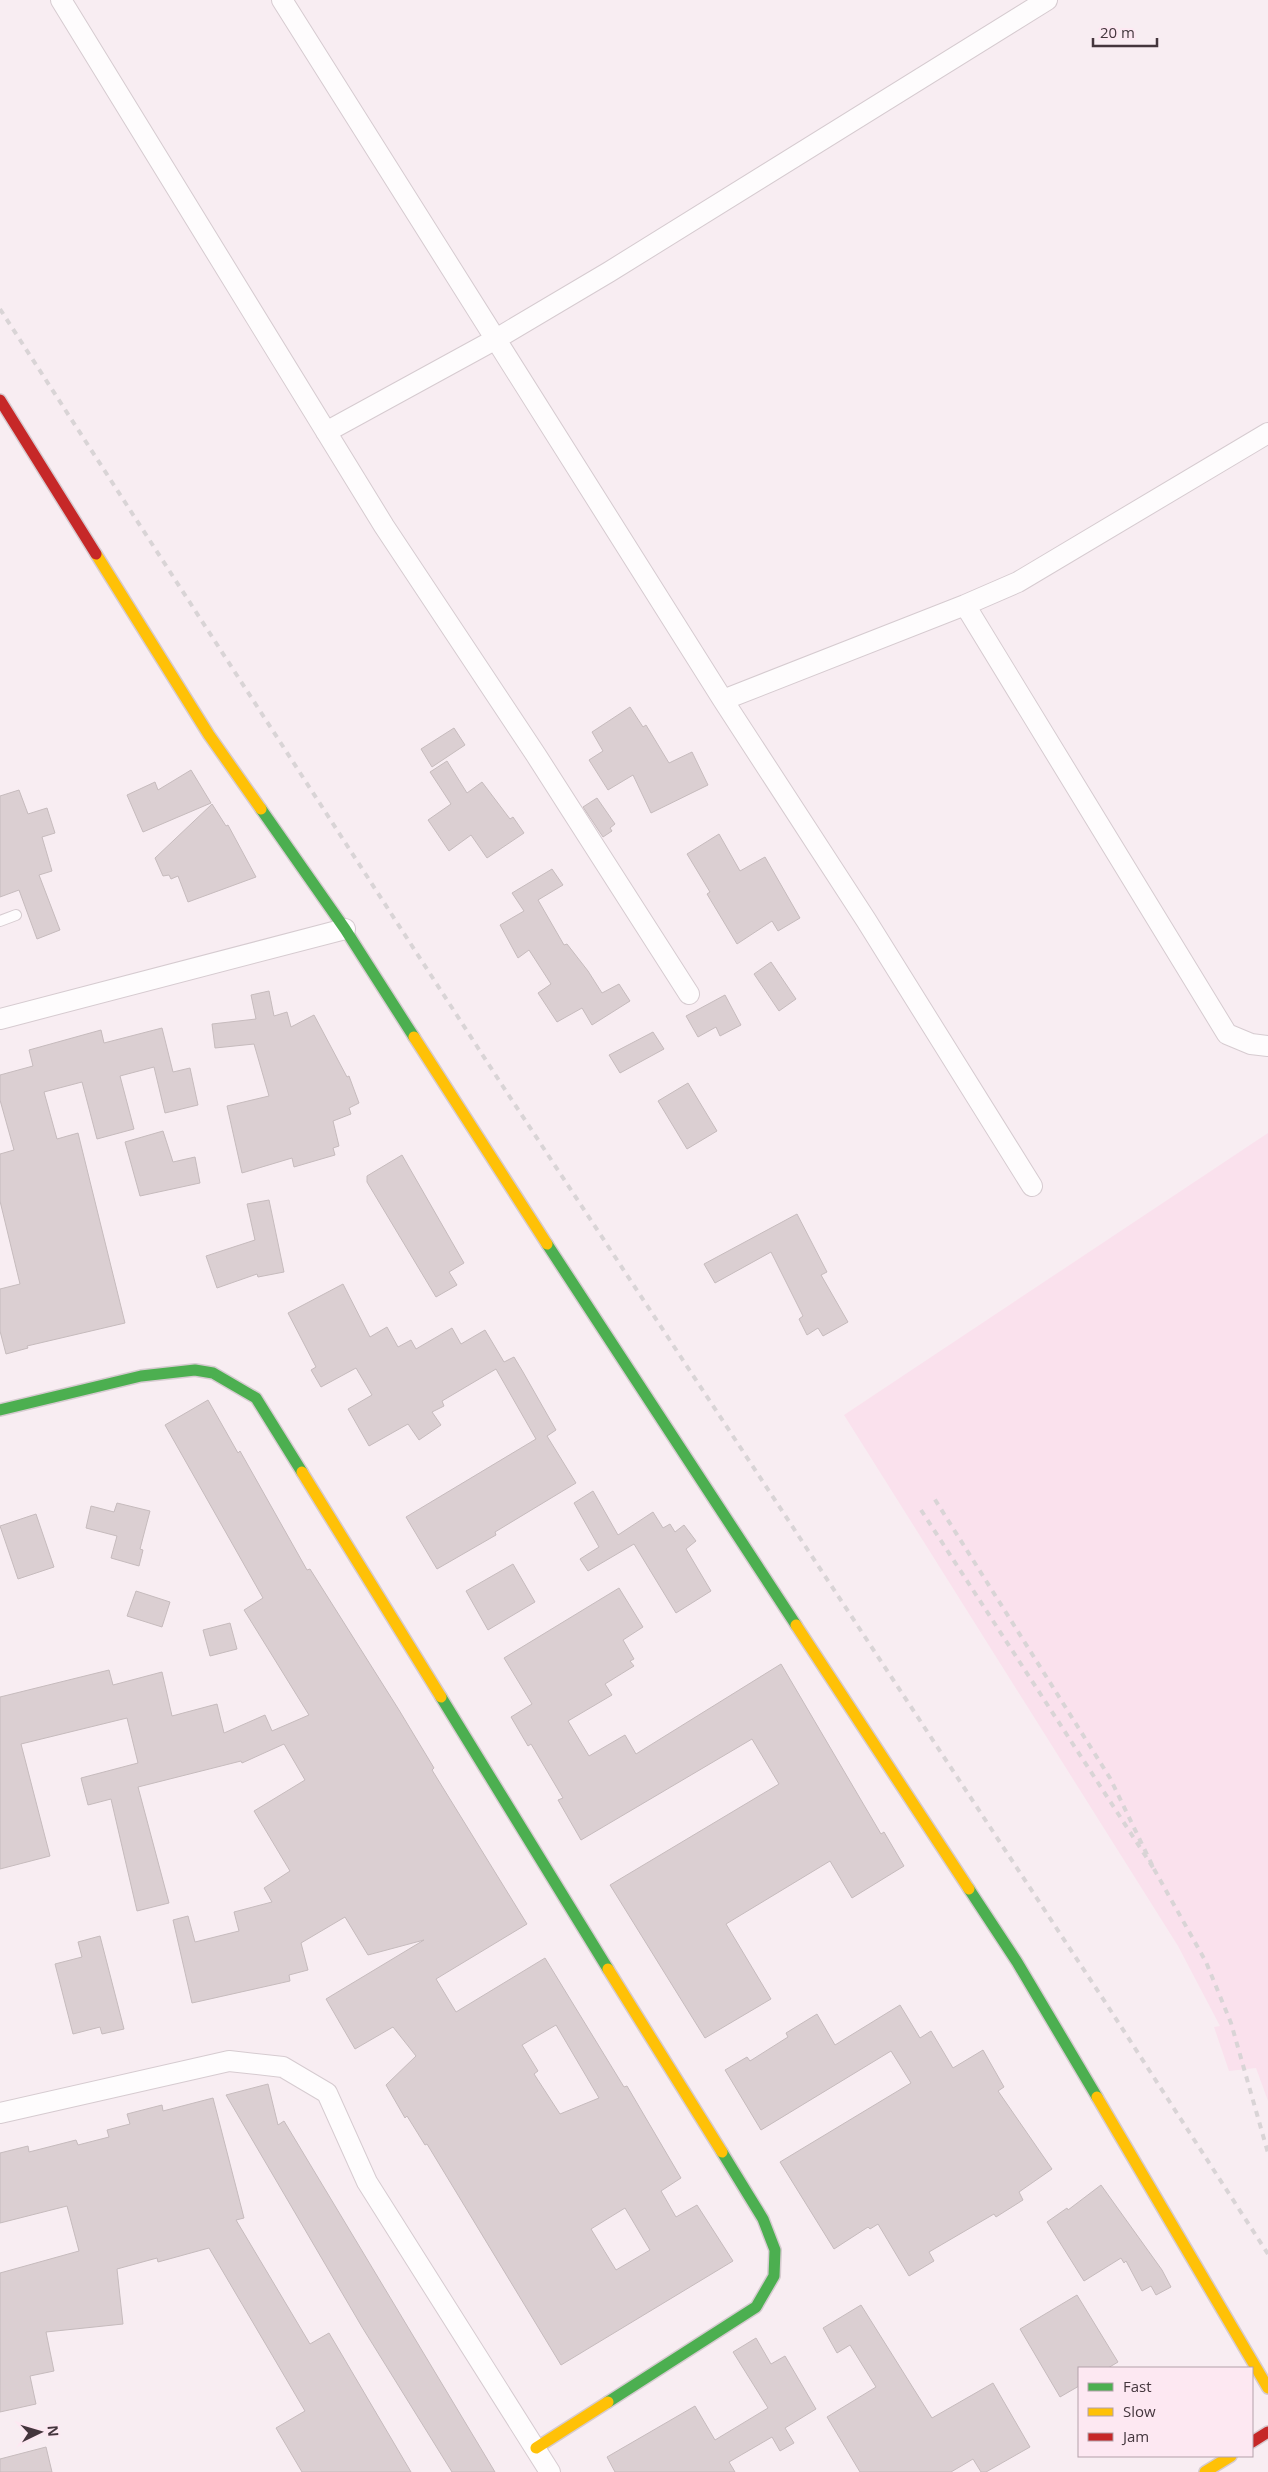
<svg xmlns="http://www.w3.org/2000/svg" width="1268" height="2472" font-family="'Open Sans',sans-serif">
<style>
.built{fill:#fae1ed}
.building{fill:#dbcfd2;stroke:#c6bbbd;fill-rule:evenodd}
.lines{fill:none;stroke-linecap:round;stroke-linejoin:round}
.lane-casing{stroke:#d6cbd0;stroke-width:12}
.street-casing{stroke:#d6cbd0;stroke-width:22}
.fast-casing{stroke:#d6cbd0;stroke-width:14}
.slow-casing{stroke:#d6cbd0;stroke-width:14}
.jam-casing{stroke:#d6cbd0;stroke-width:14}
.lane{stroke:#fefcfd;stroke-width:10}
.street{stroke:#fefcfd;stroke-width:20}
.fast{stroke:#4caf50;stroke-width:11}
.slow{stroke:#ffc107;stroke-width:11}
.jam{stroke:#c62828;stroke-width:11}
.rail{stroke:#d9d4d6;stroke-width:4;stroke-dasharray:6 6;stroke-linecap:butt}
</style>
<rect width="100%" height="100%" fill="#f8edf2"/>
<path class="built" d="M1268 1133V2101L1256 2068 1229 2071 1214 2027 1220 2026 1178 1946 844 1415Z"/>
<path class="building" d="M630 707 643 727 646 725 669 763 692 752 708 785 651 813 633 775 608 790 589 760 603 751 592 732Z
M454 728 465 745 432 767 421 749Z
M447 761 467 793 482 782 510 819 513 817 524 833 487 858 471 835 449 851 428 820 451 804 430 772Z
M191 770 211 803 143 832 127 795 155 782 158 790Z
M19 790 28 814 47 808 55 833 42 837 52 871 39 875 60 930 37 939 19 890 0 897V796Z
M597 798 615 824 610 828 612 831 603 837 583 807Z
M212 804 226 826 228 825 256 877 188 902 178 876 171 879 169 875 163 876 155 858Z
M719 834 740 871 765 857 800 918 778 931 772 921 737 944 707 894 710 892 687 854Z
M552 869 563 885 538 900 564 945 567 944 588 971 602 993 619 984 630 1001 592 1025 582 1008 557 1022 538 993 551 984 529 950 518 958 500 925 524 911 512 893Z
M771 962 796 999 779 1011 754 974Z
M269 991 274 1016 287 1012 291 1027 314 1015 347 1077 349 1076 359 1103 349 1108 351 1114 333 1121 339 1146 333 1148 335 1155 294 1167 292 1158 242 1173 227 1106 269 1096 254 1044 215 1048 212 1024 256 1019 251 995Z
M725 995 741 1025 720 1036 716 1027 698 1037 686 1016Z
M162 1028 173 1072 190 1068 198 1105 165 1113 154 1067 120 1076 134 1129 97 1139 82 1082 44 1092 57 1139 78 1133 125 1323 27 1346 28 1348 6 1354 0 1331V1289L20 1284 0 1201V1154L14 1150 0 1100V1075L33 1066 29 1050 101 1030 104 1043Z
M653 1032 664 1049 620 1073 609 1055Z
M688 1083 717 1131 687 1149 658 1101Z
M163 1131 173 1162 195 1157 200 1183 140 1196 125 1142Z
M402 1155 464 1263 449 1272 457 1285 436 1297 367 1182V1176Z
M269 1200 284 1272 258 1277 257 1274 217 1288 206 1256 255 1240 247 1204Z
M797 1214 827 1272 821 1275 848 1322 823 1336 818 1328 807 1335 799 1319 803 1316 771 1252 715 1283 704 1264Z
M343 1284 370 1337 387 1327 398 1347 411 1340 416 1349 452 1328 461 1344 485 1330 504 1362 514 1357 523 1372 556 1430 547 1436 576 1483 495 1532 496 1535 437 1569 406 1517 536 1439 496 1369 442 1401 444 1406 432 1412 441 1425 419 1440 408 1424 369 1446 348 1409 372 1395 356 1368 321 1387 311 1370 316 1367 288 1313Z
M208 1400 238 1453 240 1451 307 1570 310 1569 399 1710 434 1768 432 1770 527 1924 436 1979 456 2012 545 1958 624 2087 627 2086 681 2178 661 2191 676 2217 697 2205 733 2261 561 2365 427 2144 425 2145 407 2116 405 2118 386 2085 416 2056 393 2027 355 2049 326 1999 424 1940 368 1955 345 1917 301 1943 308 1970 289 1975 290 1981 192 2003 173 1920 188 1916 195 1942 239 1931 234 1912 272 1902 264 1888 290 1871 254 1811 305 1780 284 1744 242 1763 241 1761 138 1787 169 1903 137 1911 111 1799 88 1805 81 1778 138 1763 127 1718 21 1744 50 1856 0 1869V1697L109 1670 113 1685 162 1672 172 1716 217 1704 224 1733 265 1715 272 1731 309 1715 244 1610 263 1598 165 1425ZM556 2025 599 2098 560 2114 534 2074 538 2071 522 2045ZM625 2208 650 2250 616 2270 591 2229Z
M593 1491 618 1535 653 1512 663 1528 670 1524 675 1532 684 1525 696 1541 686 1549 711 1591 676 1613 634 1544 588 1571 580 1559 599 1547 574 1503Z
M117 1503 150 1511 140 1549 143 1550 139 1566 111 1558 117 1536 86 1528 91 1506 114 1512Z
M36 1514 54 1567 18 1579 0 1526Z
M513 1564 535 1602 488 1630 466 1591Z
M619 1588 643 1627 623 1640 634 1659 630 1661 634 1666 605 1684 612 1695 568 1721 589 1756 625 1735 636 1754 781 1664 881 1834 884 1832 904 1866 852 1898 830 1861 726 1924 771 1999 705 2038 610 1885 779 1784 752 1739 581 1840 558 1800 563 1798 531 1744 528 1746 511 1717 532 1704 504 1658Z
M136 1591 170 1602 162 1627 127 1616Z
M230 1623 237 1649 210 1656 203 1630Z
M100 1936 124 2029 102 2034 100 2027 73 2034 55 1964 82 1957 78 1942Z
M900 2005 920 2038 931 2031 953 2068 983 2050 1004 2087 998 2091 1052 2169 1019 2192 1023 2200 996 2217 994 2214 929 2252 934 2261 909 2276 878 2224 870 2229 868 2227 834 2249 780 2162 911 2083 891 2051 761 2130 725 2070 747 2057 750 2061 788 2037 786 2033 817 2014 835 2045Z
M268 2084 278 2125 284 2121 495 2472H452L362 2327 226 2095Z
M213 2098 244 2218 236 2220 310 2344 329 2333 411 2472H302L276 2428 305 2411 209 2248 158 2262 157 2258 117 2269 123 2324 46 2332 54 2371 30 2376 36 2404 0 2412V2273L79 2251 67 2206 0 2223V2153L28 2146 29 2152 76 2140 78 2145 109 2137 107 2130 130 2124 127 2114 162 2105 163 2111Z
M1101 2185 1162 2270 1171 2287 1156 2295 1151 2286 1142 2291 1126 2261 1124 2263 1121 2258 1084 2281 1047 2222 1067 2208 1068 2210Z
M1077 2295 1118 2362 1108 2368H1079V2386L1060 2397 1020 2329Z
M861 2305 932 2418 993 2383 1030 2447 986 2472H981L973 2459 951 2472H860L827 2417 876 2387 850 2345 837 2353 823 2328Z
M756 2338 771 2364 785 2356 816 2409 785 2428 794 2443 780 2451 772 2437 729 2462 735 2472H615L607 2457 695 2406 715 2440 768 2408 733 2352Z
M46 2447 52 2472H0V2459Z"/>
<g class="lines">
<defs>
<path id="lane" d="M0 921 16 915"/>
<path id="street" d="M61 0 384 526 536 755 689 994
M282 0 723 700 866 920 1032 1186
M326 432 496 339 609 272 1047 0
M965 605 1227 1034 1251 1044 1268 1046
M723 700 965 605 1018 582 1268 433
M0 1019 345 929
M0 2113 229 2061 283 2067 327 2093 367 2182 550 2472"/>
<path id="fast" d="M261 809 345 929 414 1037
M547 1244 796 1625
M0 1410 141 1376 195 1370 213 1373 256 1398 302 1472
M441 1697 608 1969
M969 1889 1017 1962 1097 2097
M608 2402 756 2307 774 2276 775 2250 763 2219 722 2152"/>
<path id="slow" d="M96 554 209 735 261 809
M414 1037 547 1244
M302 1472 441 1697
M796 1625 969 1889
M608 1969 722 2152
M1097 2097 1268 2388
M536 2448 608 2402
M1205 2472 1231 2456"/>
<path id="jam" d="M0 400 96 554
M1252 2442 1268 2432"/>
</defs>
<use href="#lane" class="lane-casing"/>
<use href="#street" class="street-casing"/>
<use href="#fast" class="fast-casing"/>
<use href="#slow" class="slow-casing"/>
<use href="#jam" class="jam-casing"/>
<use href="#lane" class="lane"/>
<use href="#street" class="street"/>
<use href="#fast" class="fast"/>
<use href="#slow" class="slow"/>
<use href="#jam" class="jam"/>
<path class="rail" d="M0 309 502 1085 1109 2008 1268 2254
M921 1510 1154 1869 1110 1778 934 1498
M1154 1869 1206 1962 1231 2023 1268 2153"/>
</g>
<rect x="1078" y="2367" width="175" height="90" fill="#fde8f2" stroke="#b3a1aa"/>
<rect x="1088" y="2383" width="25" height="8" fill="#4caf50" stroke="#b3a1aa"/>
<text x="1123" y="2392" font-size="15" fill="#44363d">Fast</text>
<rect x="1088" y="2408" width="25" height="8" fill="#ffc107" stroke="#b3a1aa"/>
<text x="1123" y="2417" font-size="15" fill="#44363d">Slow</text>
<rect x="1088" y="2433" width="25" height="8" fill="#c62828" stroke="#b3a1aa"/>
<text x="1123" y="2442" font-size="15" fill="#44363d">Jam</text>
<g transform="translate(40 2432) rotate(85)" stroke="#fde8f2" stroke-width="4" paint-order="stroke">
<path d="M0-4L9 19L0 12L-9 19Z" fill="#44363d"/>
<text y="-8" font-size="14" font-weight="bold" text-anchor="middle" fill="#44363d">N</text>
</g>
<path d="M1093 38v8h64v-8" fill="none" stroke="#44363d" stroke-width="2.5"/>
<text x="1100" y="38" font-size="15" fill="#44363d" stroke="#fde8f2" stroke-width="4" paint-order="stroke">20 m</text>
</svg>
